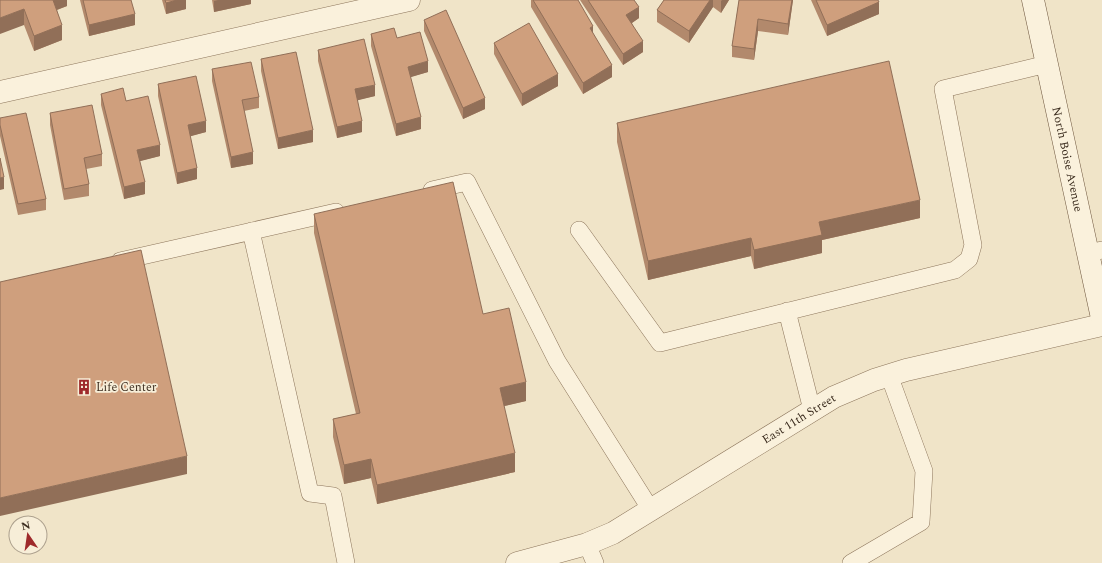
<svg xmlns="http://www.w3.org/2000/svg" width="1102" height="563" font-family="Spectral,serif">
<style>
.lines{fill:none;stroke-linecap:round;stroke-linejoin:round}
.lane-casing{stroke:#8d765c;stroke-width:18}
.street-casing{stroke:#8d765c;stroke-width:23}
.secondary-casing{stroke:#6f573f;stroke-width:23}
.lane{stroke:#faf1dc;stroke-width:17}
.street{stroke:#faf1dc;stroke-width:22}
.secondary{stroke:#faf1dc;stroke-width:22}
.wall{fill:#b2896c}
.shaded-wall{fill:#916f58}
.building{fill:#cf9f7d;stroke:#916f58}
.labels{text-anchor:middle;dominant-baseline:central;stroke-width:3.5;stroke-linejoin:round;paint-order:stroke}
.street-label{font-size:12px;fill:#3d2e20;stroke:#f7eed8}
.poi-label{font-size:12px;fill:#3d2e20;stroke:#f7eed8;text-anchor:start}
</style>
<rect width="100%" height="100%" fill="#f0e4c8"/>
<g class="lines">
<defs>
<path id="lane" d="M432 190 467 182 557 361 651 510
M579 230 660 343 955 270 969 259 973 245 943 89 1047 64
M251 231 310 493 333 496 346 563
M1088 253 1102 250
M120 261 336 212
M787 311 812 410
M587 544 595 563
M851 563 921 522 924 471 889 375"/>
<g id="street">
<path d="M0 92 409 0"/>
<path id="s1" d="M517 563 587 544 613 533 834 397 874 380 906 370 1102 325"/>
</g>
<g id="secondary">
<path id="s2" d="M1033 0 1102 318"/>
</g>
</defs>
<use href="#lane" class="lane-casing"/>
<use href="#street" class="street-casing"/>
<use href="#secondary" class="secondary-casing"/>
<use href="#lane" class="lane"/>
<use href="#street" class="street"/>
<use href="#secondary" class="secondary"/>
</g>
<path class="wall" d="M0 0H67V6L57 10 62 40 34 51 24 25Z
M80 0H131L135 25 89 36Z
M162 0H186V9L166 14Z
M212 0H251V4L214 12Z
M531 0H578L612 77 583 94 531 7Z
M580 0H634L639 18 632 23 643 52 623 65Z
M664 0H729L721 13 713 7 689 43 657 22V10Z
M739 0H793L788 35 758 31 754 60 732 57V46Z
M811 0H878L879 14 827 36Z
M424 20 485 109 463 119 424 31Z
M371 34 397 38 428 72 410 77 421 129 396 136 371 46Z
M494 43 558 86 522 106 494 54Z
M318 50 375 96 357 100 362 132 337 138 318 61Z
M261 59 313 142 278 149 261 71Z
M212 69 259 97V108L244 111 253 164 231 168 212 81Z
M158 84 206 132 190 136 197 179 177 184 158 96Z
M101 94 126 101 160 156 139 161 145 194 124 199 101 105Z
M50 113 102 154V166L86 169 89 184V196L64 200 50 125Z
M0 118 46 199V210L18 215 0 136Z
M617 123 920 218 822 240V253L754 269 751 256 648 280 617 142Z
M314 214 483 314 526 401 504 406 515 472 377 504 371 478 344 484 333 437V419L356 414 314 233Z"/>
<path class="shaded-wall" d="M51 0H67V6L51 12Z
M177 0H186V9L166 14V3Z
M218 0H251V4L214 12V1Z
M710 0H713V7L689 43V31Z
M722 0H729L721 13V1Z
M792 0H793L788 35V24Z
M879 2V14L827 36V25Z
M639 7V18L626 27V15Z
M24 9V25L0 34V18Z
M135 14V25L89 36V25Z
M758 19V31L754 60V49Z
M62 25V40L34 51V36Z
M593 26V37L590 28Z
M643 41V52L623 65V54Z
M428 61V72L408 78V67Z
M612 65V77L583 94V83Z
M558 74V86L522 106V94Z
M375 85V96L355 101V89Z
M485 98V109L463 119V108Z
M421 117V129L396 136V124Z
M206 121V132L188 137V125Z
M362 121V132L337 138V127Z
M313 130V142L278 149V138Z
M160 145V156L137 162V150Z
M253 152V164L231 168V157Z
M197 168V179L177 184V173Z
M4 177V189L0 190V178Z
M145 182V194L124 199V187Z
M920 200V218L822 240V253L754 269V250L819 222Z
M751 238V256L648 280V261Z
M526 382V401L500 407V388Z
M515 453V472L377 504V485Z
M187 456V474L0 516V498Z
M371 459V478L344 484V465Z"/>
<path class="building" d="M0 0H53L62 25 34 36 24 9 0 18Z
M83 0H131L135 14 89 25Z
M165 0H177L166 3Z
M533 0H578L593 26 590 28 612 65 583 83Z
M588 0H634L639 7 626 15 643 41 623 54Z
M664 0H710L689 31 657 10Z
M739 0H792L788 24 758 19 754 49 732 46Z
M816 0H878L879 2 827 25Z
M446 10 485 98 463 108 424 20Z
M529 23 558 74 522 94 494 43Z
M394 28 397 38 420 32 428 61 408 67 421 117 396 124 371 34Z
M364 39 375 85 355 89 362 121 337 127 318 50Z
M296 52 313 130 278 138 261 59Z
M889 61 920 200 819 222 822 235 754 250 751 238 648 261 617 123Z
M251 62 259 97 242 100 253 152 231 157 212 69Z
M196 76 206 121 188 125 197 168 177 173 158 84Z
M123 88 126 101 148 96 160 145 137 150 145 182 124 187 101 94Z
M92 105 102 154 84 158 89 184 64 189 50 113Z
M26 113 46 199 18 204 0 125V118Z
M0 158 4 177 0 178Z
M453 182 483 314 509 308 526 382 500 388 515 453 377 485 371 459 344 465 333 419 360 413 314 214Z
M141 250 187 456 0 498V282Z"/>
<defs>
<symbol id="building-bare" viewBox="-9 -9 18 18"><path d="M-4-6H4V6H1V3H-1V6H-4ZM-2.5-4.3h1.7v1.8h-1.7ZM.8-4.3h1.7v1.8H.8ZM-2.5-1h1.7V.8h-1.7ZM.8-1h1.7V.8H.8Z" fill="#9e2a2b" stroke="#f7eed8" stroke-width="2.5" paint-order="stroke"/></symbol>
</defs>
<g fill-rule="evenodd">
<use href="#building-bare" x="73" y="376" width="22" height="22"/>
</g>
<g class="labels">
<g class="street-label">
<text stroke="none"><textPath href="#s2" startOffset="163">North Boise Avenue</textPath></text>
<text stroke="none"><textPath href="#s1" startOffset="319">East 11th Street</textPath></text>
</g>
<g class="poi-label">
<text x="96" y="387">Life Center</text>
</g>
</g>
<g transform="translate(28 535) rotate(347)"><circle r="19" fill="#f7eed8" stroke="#ada18e"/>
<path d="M0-3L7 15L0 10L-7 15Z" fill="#9e2a2b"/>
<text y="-6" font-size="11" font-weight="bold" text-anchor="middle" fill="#3d2e20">N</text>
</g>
</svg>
